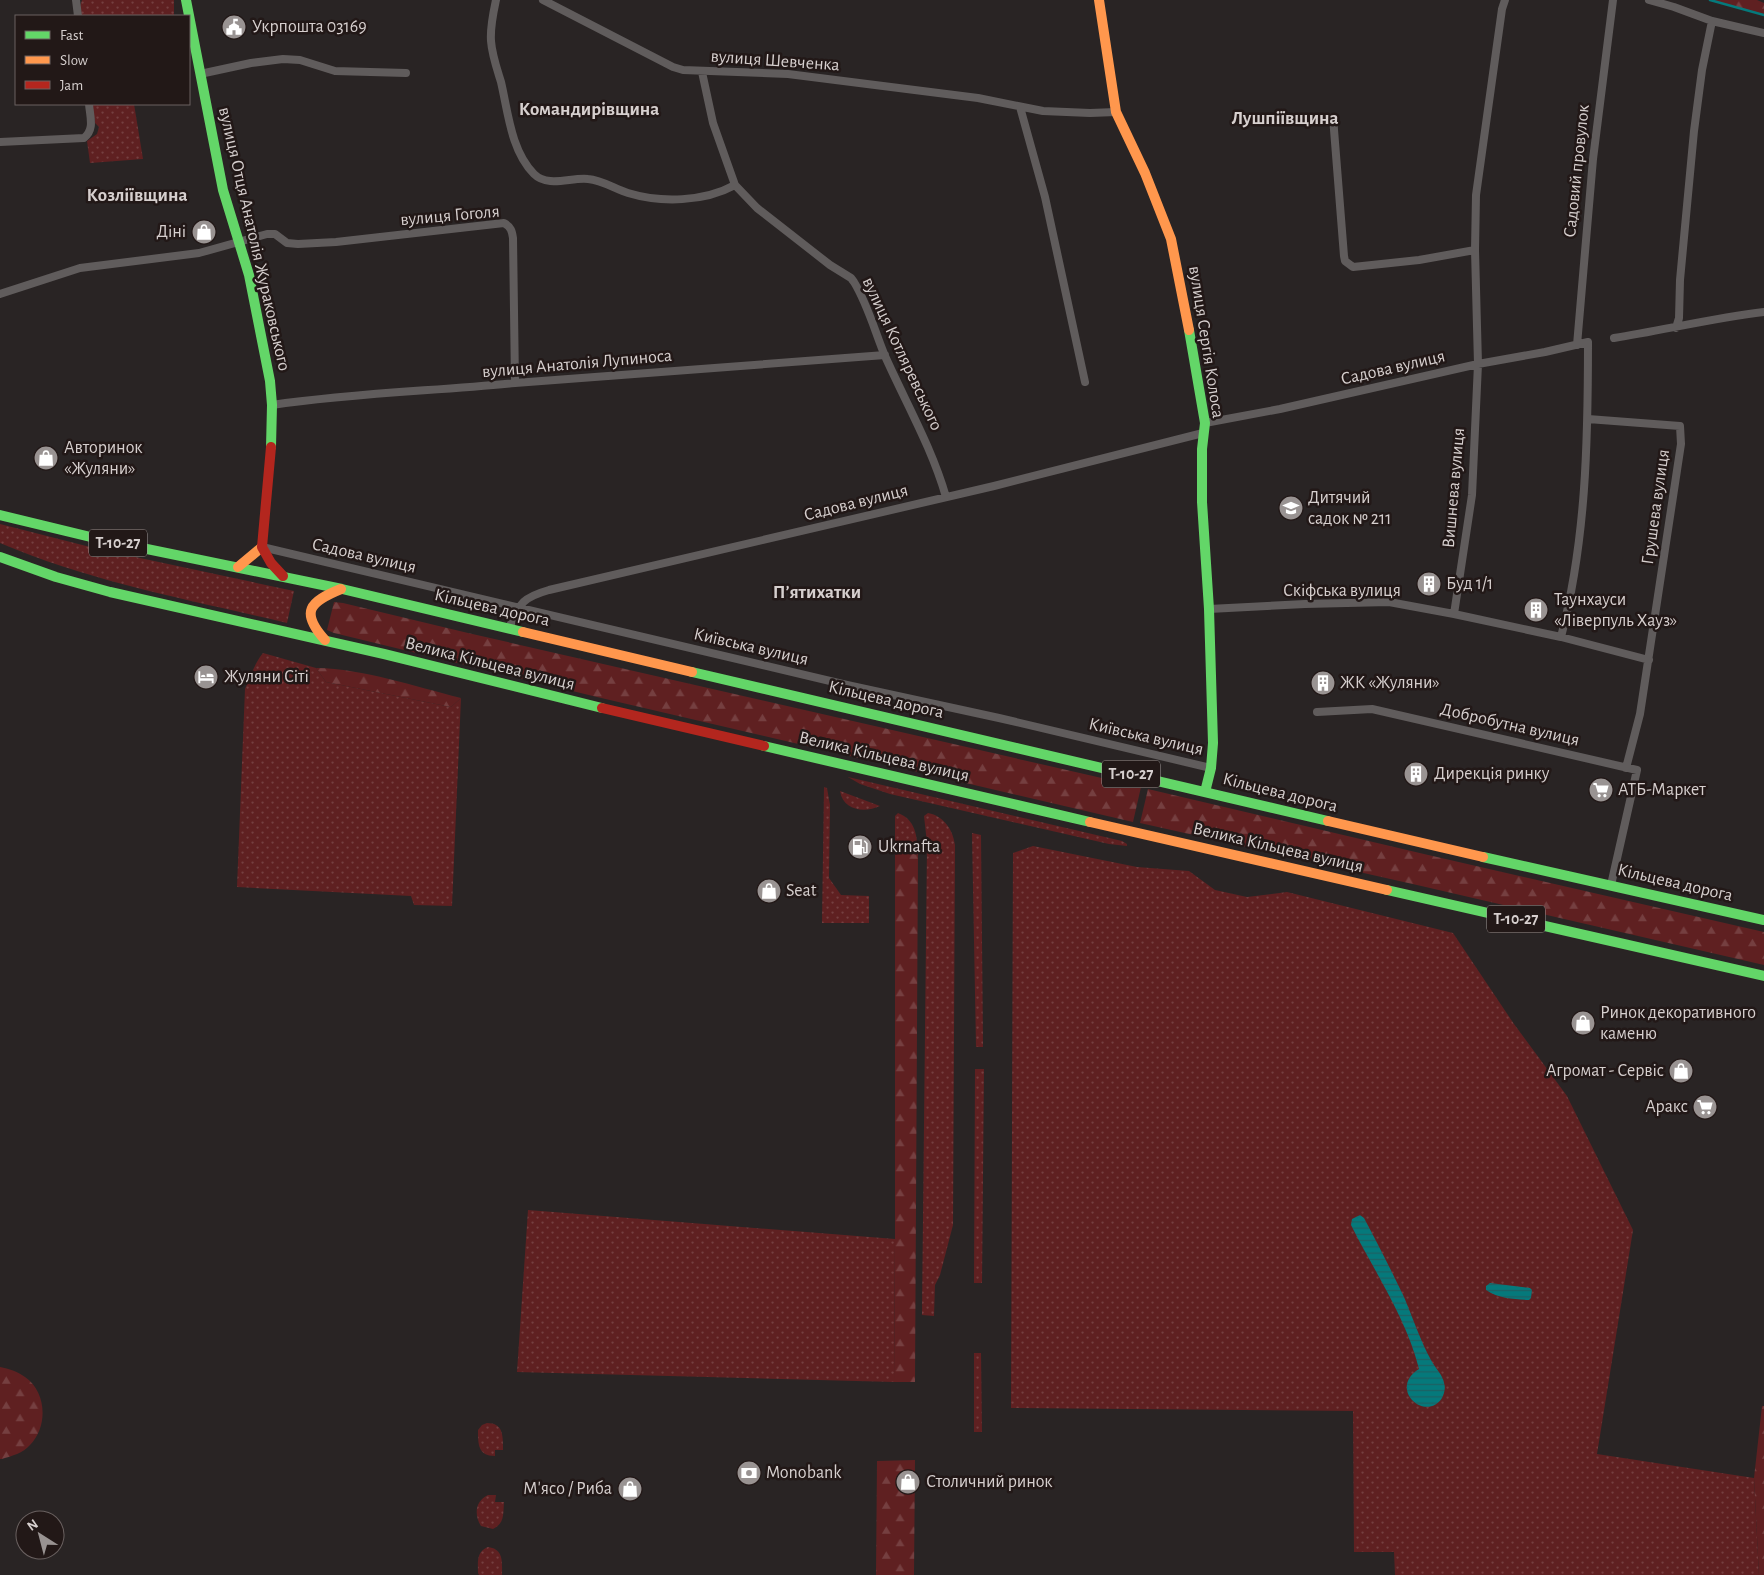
<svg xmlns="http://www.w3.org/2000/svg" width="1764" height="1575" font-family="'Alegreya Sans',sans-serif">
<style>
.grass{fill:url(#grass-dots)}
.forest{fill:url(#forest-firs)}
.water{fill:url(#water-rules)}
.lines{fill:none;stroke-linecap:round;stroke-linejoin:round}
.stream{stroke:#05797b;stroke-width:2.5}
.street{stroke:#605c5c;stroke-width:8}
.fast{stroke:#63d668;stroke-width:10}
.slow{stroke:#ff974d;stroke-width:10}
.jam{stroke:#b3261e;stroke-width:10}
.labels{text-anchor:middle;dominant-baseline:central;stroke-width:5;stroke-linejoin:round;paint-order:stroke}
.shield{fill:#221817;stroke:#a09897;stroke-width:1}
.shield-label{font-size:16px;font-weight:bold;fill:#d6cfce}
.poi-label{font-size:18px;fill:#d6cfce;stroke:#221817;text-anchor:start}
.street-label{font-size:18px;fill:#d6cfce;stroke:#221817}
.neighbourhood-label{font-size:19px;font-weight:bold;fill:#d6cfce;stroke:#221817}
</style>
<defs>
<pattern id="grass-dots" width="8" height="8" patternUnits="userSpaceOnUse" patternTransform="scale(1.25)"><rect width="8" height="8" fill="#5f2021"/><path d="M2 2h.1M6 6h.1" fill="none" stroke="#753f40" stroke-width="1.8" stroke-linecap="round"/></pattern>
<pattern id="forest-firs" width="22" height="20" patternUnits="userSpaceOnUse" patternTransform="scale(1.25)"><rect width="22" height="20" fill="#5f2021"/><path d="M5 1l3.5 6h-7zM16 11l3.5 6h-7z" fill="#753f40"/></pattern>
<pattern id="water-rules" width="6" height="5" patternUnits="userSpaceOnUse" patternTransform="scale(1.25)"><rect width="6" height="5" fill="#05797b"/><path d="M0 2.5h6" fill="none" stroke="#1d6163"/></pattern>
</defs>
<rect width="100%" height="100%" fill="#292424"/>
<path class="grass" d="M82 0H174V16H80L79 9Z
M92 104H134L143 159 90 163 87 141 97 134 99 127 95 123Z
M0 524 98 549 294 591 287 623C191 600 91 582 0 543Z
M263 653 316 668 326 682 451 707 461 698 452 906 414 905 411 896 237 887 245 689C251 676 254 664 263 653Z
M848 777 1122 841 1127 844V846L1109 844 890 794 860 784Z
M824 787 827 788 830 805 829 878 841 895 869 896V923H822Z
M840 791 880 806C865 813 843 811 840 791Z
M898 813C916 820 917 836 918 853L913 849 901 850 895 854V816Z
M928 813C944 816 953 830 955 845L953 1225 940 1275 935 1285 934 1316 922 1315 927 843 924 816Z
M972 833 981 835 983 1047H976Z
M1033 846 1137 867 1189 871 1215 890 1247 897 1287 892 1453 933 1514 1024 1567 1096 1633 1230 1597 1454 1754 1478 1759 1575H1395L1394 1552H1354L1353 1411 1011 1408 1013 853Z
M975 1069H984L982 1283H974Z
M528 1210 895 1239 894 1382 517 1372Z
M974 1353H981L982 1432H974Z
M487 1423C504 1423 503 1437 503 1450H495V1456C478 1456 478 1444 478 1430L482 1425Z
M488 1495H496L495 1502H504C503 1514 505 1523 493 1529L481 1526C474 1515 475 1501 488 1495Z
M488 1547C504 1549 502 1562 502 1575H479L478 1573C478 1562 476 1552 488 1547Z"/>
<path class="forest" d="M1710 0H1757L1764 3V15Z
M334 602 343 603 468 633 1141 787 1133 822 597 697 334 633 327 630Z
M316 668C365 669 413 686 461 698L451 707 326 682Z
M1148 789 1424 854 1764 932V965L1417 885 1140 823Z
M906 848 913 849 918 853 915 1382H894L895 1239V854Z
M0 1367C9 1369 17 1371 25 1377 47 1392 48 1427 30 1445 23 1453 12 1456 2 1459H0Z
M1762 1406H1764V1575H1759L1754 1478Z
M915 1460 914 1575H876L877 1461Z"/>
<path class="water" d="M1360 1215 1364 1218C1378 1244 1391 1270 1404 1297 1413 1318 1420 1340 1431 1360 1435 1368 1443 1375 1444 1383 1446 1388 1444 1394 1442 1398 1426 1423 1387 1389 1419 1369 1406 1317 1375 1273 1351 1225L1352 1219Z
M1490 1283 1530 1288 1532 1290 1531 1298 1529 1300C1514 1299 1499 1299 1486 1290V1286Z"/>
<g class="lines">
<path class="stream" d="M1710 0 1764 15"/>
<path class="street" d="M76 0 78 16
M496 0C493 14 490 27 491 41 492 55 497 69 501 82 508 112 511 151 534 174 548 188 571 177 588 179 602 180 615 189 628 193 661 203 704 202 735 185
M543 0 673 67 683 70 788 74 978 98 1043 111 1090 113 1116 112
M1649 0 1674 7 1712 21 1764 33
M702 72 713 123 735 185 757 208 830 265 851 278 854 282C868 305 875 332 885 356 906 403 932 448 946 497
M200 74 251 63 283 59 300 60 335 71 406 73
M1020 107 1045 197 1085 382
M1333 117 1344 256 1345 261 1353 267 1419 260 1475 250
M0 142 84 138C95 129 90 117 89 104
M0 294 80 268 199 253 267 234H275L287 243 298 244 336 242 504 223C511 227 512 231 513 238L515 383
M1676 328 1679 318 1680 280 1694 131 1702 70 1712 21
M1614 338C1664 330 1714 318 1764 312
M1577 345 1593 159 1613 0
M272 405C353 393 434 391 515 383L885 355
M1588 419 1680 426 1681 444 1640 714 1626 768
M1205 423 1280 409 1478 364 1545 352 1588 342C1588 442 1586 540 1561 637
M262 547 847 685 999 718 1211 768
M1209 609 1305 604 1389 602 1454 614 1561 637 1649 660
M1454 614 1472 495 1478 364 1475 250 1476 195 1502 9 1505 0
M509 628C520 604 521 598 549 590L994 486 1203 433
M1317 712 1372 709 1637 770 1611 885"/>
<path class="fast" d="M186 0 223 190 249 275 270 381 272 405 271 447
M1189 330 1205 423 1202 449V502L1209 609 1213 743 1211 768 1205 792
M0 515 103 540 342 589 523 632
M0 557 56 577 110 592 384 654 602 708
M692 672 1328 821
M764 746 1090 822
M1483 857 1764 920
M1387 890 1764 976"/>
<path class="slow" d="M1099 0 1116 112 1145 173 1171 239 1189 330
M238 567 262 547
M523 632 692 672
M325 640C300 612 309 602 341 589
M1328 821 1483 857
M1090 822 1387 890"/>
<path class="jam" d="M271 447 262 547 271 563 283 576
M602 708 764 746"/>
</g>
<defs>
<symbol id="civic-disc" viewBox="-11 -11 22 22"><circle r="9.5" fill="#999392" stroke="#221817"/><path d="M-.6-6.5H3V-4.5H.6V-3L4-1V1h2V6H-6V1h2V-1L-.6-3ZM-1.2 2.5V6h2.4V2.5Z" fill="#fff"/></symbol>
<symbol id="shop-disc" viewBox="-11 -11 22 22"><circle r="9.5" fill="#999392" stroke="#221817"/><path d="M-5-2.5h2.3a2.7 3.5 0 0 1 5.4 0H5L5.5 6h-11ZM-1.5-2.5h3a1.5 2.3 0 0 0-3 0Z" fill="#fff"/></symbol>
<symbol id="school-disc" viewBox="-11 -11 22 22"><circle r="9.5" fill="#999392" stroke="#221817"/><path d="M0-5L7-2L0 1L-7-2ZM-4 1L0 2.5L4 1V4Q0 6-4 4Z" fill="#fff"/></symbol>
<symbol id="building-disc" viewBox="-11 -11 22 22"><circle r="9.5" fill="#999392" stroke="#221817"/><path d="M-4-6H4V6H1V3H-1V6H-4ZM-2.5-4.3h1.7v1.8h-1.7ZM.8-4.3h1.7v1.8H.8ZM-2.5-1h1.7V.8h-1.7ZM.8-1h1.7V.8H.8Z" fill="#fff"/></symbol>
<symbol id="hotel-disc" viewBox="-11 -11 22 22"><circle r="9.5" fill="#999392" stroke="#221817"/><path d="M-6-4.5h1.5V1H6V5H4.5V3h-9V5H-6ZM-4 0a1.8 1.8 0 1 1 3.6 0ZM.5 0V-2.5h3Q6-2.5 6 0Z" fill="#fff"/></symbol>
<symbol id="supermarket-disc" viewBox="-11 -11 22 22"><circle r="9.5" fill="#999392" stroke="#221817"/><path d="M-6-5.5h2.5l.6 2H6L4.5 2H-2.5L-4.4-4H-6ZM-1.5 3.2a1.3 1.3 0 1 0 .1 0ZM3 3.2a1.3 1.3 0 1 0 .1 0Z" fill="#fff"/></symbol>
<symbol id="fuel-disc" viewBox="-11 -11 22 22"><circle r="9.5" fill="#999392" stroke="#221817"/><path d="M-5.5-6h7V0h2V4h1.3V-2.5L3-4.5l.8-.8L6-3V5H2.5V1h-1V6h-7ZM-4.2-4.7v3.2H.2V-4.7Z" fill="#fff"/></symbol>
<symbol id="bank-disc" viewBox="-11 -11 22 22"><circle r="9.5" fill="#999392" stroke="#221817"/><path d="M-6-4H6V4H-6ZM0-2.3a2.3 2.3 0 1 0 0 4.6a2.3 2.3 0 1 0 0-4.6Z" fill="#fff"/></symbol>
</defs>
<g fill-rule="evenodd">
<use href="#civic-disc" x="220" y="13" width="28" height="28"/>
<use href="#shop-disc" x="190" y="218" width="28" height="28"/>
<use href="#shop-disc" x="32" y="444" width="28" height="28"/>
<use href="#school-disc" x="1277" y="494" width="28" height="28"/>
<use href="#building-disc" x="1415" y="570" width="28" height="28"/>
<use href="#building-disc" x="1522" y="596" width="28" height="28"/>
<use href="#hotel-disc" x="192" y="663" width="28" height="28"/>
<use href="#building-disc" x="1309" y="669" width="28" height="28"/>
<use href="#building-disc" x="1402" y="760" width="28" height="28"/>
<use href="#supermarket-disc" x="1587" y="776" width="28" height="28"/>
<use href="#fuel-disc" x="846" y="833" width="28" height="28"/>
<use href="#shop-disc" x="755" y="877" width="28" height="28"/>
<use href="#shop-disc" x="1569" y="1009" width="28" height="28"/>
<use href="#shop-disc" x="1667" y="1057" width="28" height="28"/>
<use href="#supermarket-disc" x="1691" y="1093" width="28" height="28"/>
<use href="#bank-disc" x="735" y="1459" width="28" height="28"/>
<use href="#shop-disc" x="894" y="1468" width="28" height="28"/>
<use href="#shop-disc" x="616" y="1475" width="28" height="28"/>
</g>
<g class="labels">
<g class="shield">
<rect x="89" y="529.5" width="58" height="27" rx="4"/>
<rect x="1102" y="760.5" width="58" height="27" rx="4"/>
<rect x="1487" y="905.5" width="58" height="27" rx="4"/>
</g>
<g class="shield-label">
<text x="118" y="543">Т-10-27</text>
<text x="1131" y="774">Т-10-27</text>
<text x="1516" y="919">Т-10-27</text>
</g>
<g class="poi-label">
<text x="252" y="27">Укрпошта 03169</text>
<text x="186" y="232" text-anchor="end">Діні</text>
<text x="64" y="448">Авторинок<tspan x="64" dy="21">«Жуляни»</tspan></text>
<text x="1308" y="498">Дитячий<tspan x="1308" dy="21">садок № 211</tspan></text>
<text x="1446" y="584">Буд 1/1</text>
<text x="1554" y="600">Таунхауси<tspan x="1554" dy="21">«Ліверпуль Хауз»</tspan></text>
<text x="224" y="677">Жуляни Сіті</text>
<text x="1340" y="683">ЖК «Жуляни»</text>
<text x="1434" y="774">Дирекція ринку</text>
<text x="1618" y="790">АТБ-Маркет</text>
<text x="878" y="847">Ukrnafta</text>
<text x="786" y="891">Seat</text>
<text x="1600" y="1013">Ринок декоративного<tspan x="1600" dy="21">каменю</tspan></text>
<text x="1664" y="1071" text-anchor="end">Агромат - Сервіс</text>
<text x="1688" y="1107" text-anchor="end">Аракс</text>
<text x="766" y="1473">Monobank</text>
<text x="926" y="1482">Столичний ринок</text>
<text x="612" y="1489" text-anchor="end">М'ясо / Риба</text>
</g>
<g class="street-label">
<text transform="translate(775 61) rotate(4)">вулиця Шевченка</text>
<text transform="translate(1577 171) rotate(-84)">Садовий провулок</text>
<text transform="translate(450 216) rotate(-5)">вулиця Гоголя</text>
<text transform="translate(254 239) rotate(77)">вулиця Отця Анатолія Жураковського</text>
<text transform="translate(1206 342) rotate(81)">вулиця Сергія Колоса</text>
<text transform="translate(902 354) rotate(65)">вулиця Котляревського</text>
<text transform="translate(577 364) rotate(-5)">вулиця Анатолія Лупиноса</text>
<text transform="translate(1393 368) rotate(-13)">Садова вулиця</text>
<text transform="translate(1454 488) rotate(-85)">Вишнева вулиця</text>
<text transform="translate(856 503) rotate(-14)">Садова вулиця</text>
<text transform="translate(1656 507) rotate(-82)">Грушева вулиця</text>
<text transform="translate(364 556) rotate(13)">Садова вулиця</text>
<text x="1342" y="591">Скіфська вулиця</text>
<text transform="translate(492 608) rotate(13)">Кільцева дорога</text>
<text transform="translate(751 647) rotate(13)">Київська вулиця</text>
<text transform="translate(490 664) rotate(14)">Велика Кільцева вулиця</text>
<text transform="translate(886 700) rotate(13)">Кільцева дорога</text>
<text transform="translate(1510 725) rotate(13)">Добробутна вулиця</text>
<text transform="translate(1146 737) rotate(13)">Київська вулиця</text>
<text transform="translate(884 757) rotate(13)">Велика Кільцева вулиця</text>
<text transform="translate(1280 793) rotate(14)">Кільцева дорога</text>
<text transform="translate(1278 848) rotate(13)">Велика Кільцева вулиця</text>
<text transform="translate(1675 883) rotate(13)">Кільцева дорога</text>
</g>
<g class="neighbourhood-label">
<text x="589" y="109">Командирівщина</text>
<text x="1285" y="118">Лушпіївщина</text>
<text x="137" y="195">Козліївщина</text>
<text x="817" y="592">Пʼятихатки</text>
</g>
</g>
<rect x="15" y="15" width="175" height="90" fill="#221817" stroke="#6a6160"/>
<rect x="25" y="31" width="25" height="8" fill="#63d668" stroke="#6a6160"/>
<text x="60" y="40" font-size="15" fill="#d6cfce">Fast</text>
<rect x="25" y="56" width="25" height="8" fill="#ff974d" stroke="#6a6160"/>
<text x="60" y="65" font-size="15" fill="#d6cfce">Slow</text>
<rect x="25" y="81" width="25" height="8" fill="#b3261e" stroke="#6a6160"/>
<text x="60" y="90" font-size="15" fill="#d6cfce">Jam</text>
<g transform="translate(40 1535) rotate(324)"><circle r="24" fill="#221817" stroke="#6a6160"/>
<path d="M0-4L9 19L0 12L-9 19Z" fill="#999392"/>
<text y="-8" font-size="14" font-weight="bold" text-anchor="middle" fill="#d6cfce">N</text>
</g>
</svg>
